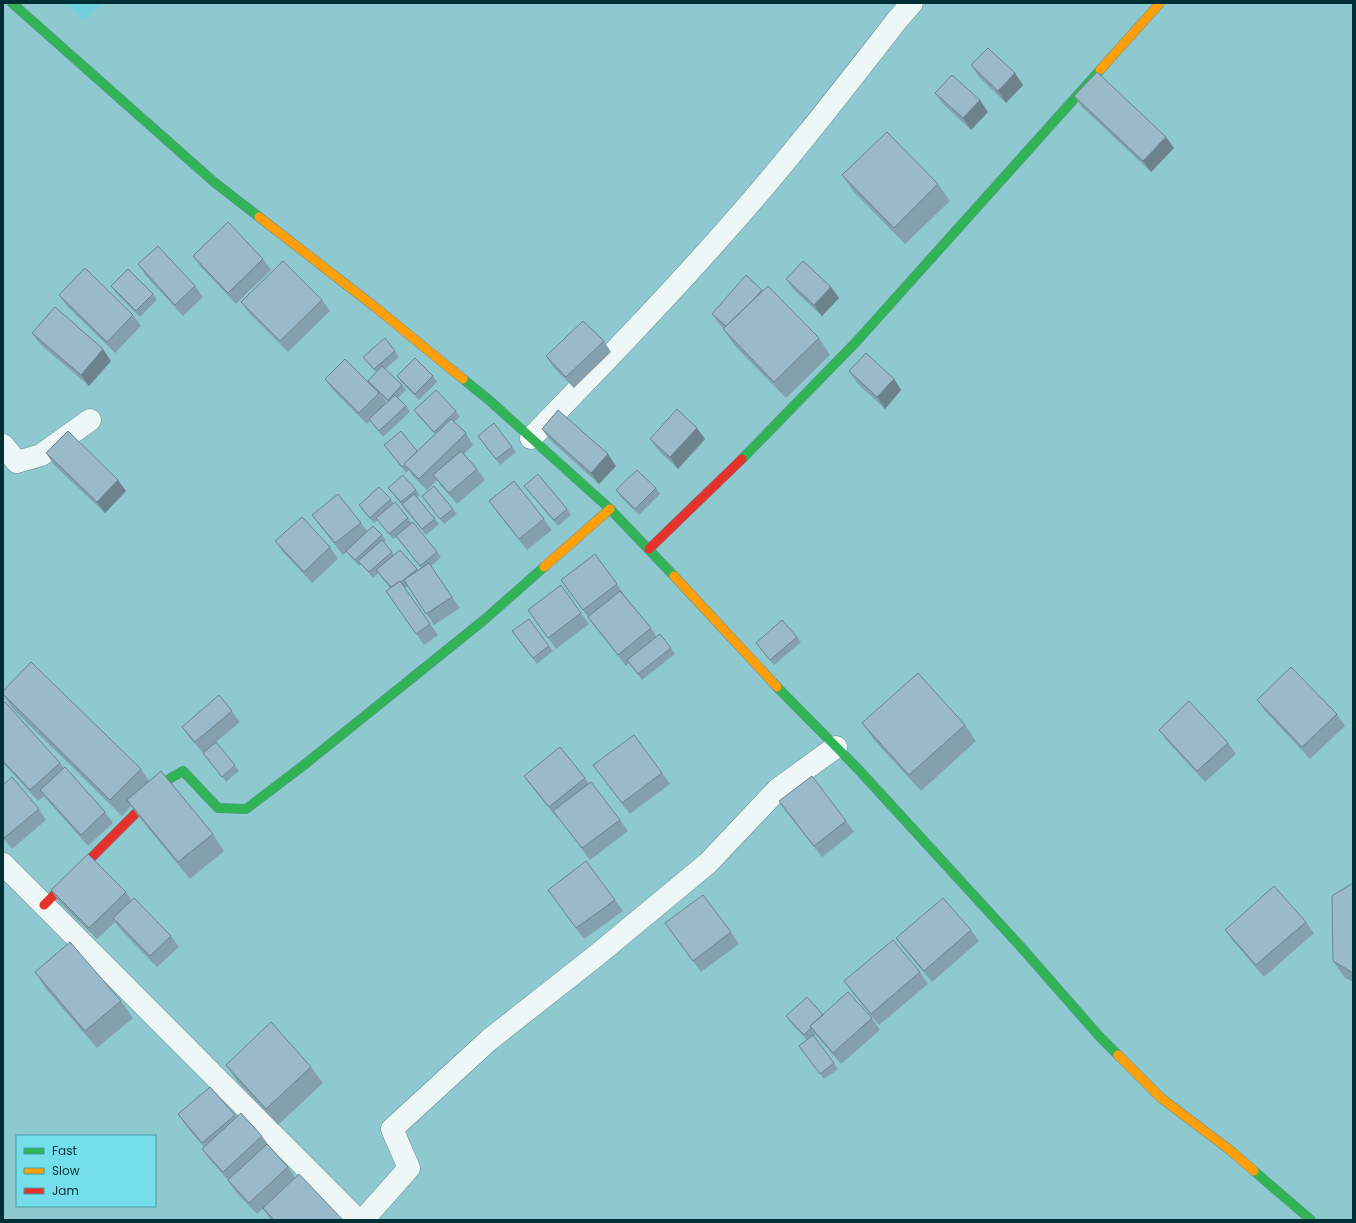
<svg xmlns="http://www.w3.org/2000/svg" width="1356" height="1223" font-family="Poppins,sans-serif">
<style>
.built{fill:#72d0db}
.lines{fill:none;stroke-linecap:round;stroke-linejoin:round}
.street-casing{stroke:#618c91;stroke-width:23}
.fast-casing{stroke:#618c91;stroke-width:10}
.slow-casing{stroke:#618c91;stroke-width:10}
.jam-casing{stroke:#618c91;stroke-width:10}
.street{stroke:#eef7f8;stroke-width:22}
.fast{stroke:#30b455;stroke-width:9}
.slow{stroke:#ff9f0a;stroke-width:9}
.jam{stroke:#e5322d;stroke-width:9}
.wall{fill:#84a0ad;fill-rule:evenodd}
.shaded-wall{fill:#6c828d}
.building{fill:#9abac9;stroke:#6c828d}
</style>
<rect width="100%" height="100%" fill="#8fc9d0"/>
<path class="built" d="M64 3H104L84 21Z"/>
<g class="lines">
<defs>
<path id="street" d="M531 438C596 371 660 305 722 235 784 166 841 92 898 19L912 3
M3 445 17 462 41 455 90 420
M3 864 358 1220
M363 1220 409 1168 392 1129 489 1040 597 955 708 863 778 789 836 747"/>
<path id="fast" d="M12 3 214 182 259 217
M463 379 489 400 610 509 674 576
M742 459 857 341 1100 70
M777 687 858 769 1021 947 1099 1036 1118 1055
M142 807 169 779 183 771 218 808 246 809 304 765 484 620 544 567
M1254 1171 1311 1220"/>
<path id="slow" d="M1100 70 1160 3
M259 217 375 307 463 379
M544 567 610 509
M674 576 777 687
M1118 1055 1161 1098 1231 1151 1254 1171"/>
<path id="jam" d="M649 549 742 459
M44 905 142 807"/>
</defs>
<use href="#street" class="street-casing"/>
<use href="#fast" class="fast-casing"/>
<use href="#slow" class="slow-casing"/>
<use href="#jam" class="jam-casing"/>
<use href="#street" class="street"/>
<use href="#fast" class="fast"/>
<use href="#slow" class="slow"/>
<use href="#jam" class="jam"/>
</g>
<path class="wall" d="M971 65 1015 73 1023 85 1006 103 979 77Z
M935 93 988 112 971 130 943 104Z
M1074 96 1174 148 1151 172 1082 107Z
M842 175 938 184 950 201 905 244 854 192Z
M193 256 263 259 271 270 236 304 201 267Z
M138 264 195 286 203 297 183 316 146 276Z
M786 279 831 287 839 298 822 316 794 290Z
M111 286 153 294 157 300 140 317 115 292Z
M762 290 819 338 830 355 786 398 735 346 723 329H724L720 325 712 314Z
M59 295 133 315 141 326 115 353 67 306Z
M322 300 330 311 288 352 249 313 241 302Z
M32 333 111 361 89 386 40 344Z
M604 341 611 352 574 388 554 368 546 356Z
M395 351 399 357 385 369 402 385 406 390 398 398 406 406 410 412 383 437 370 421 367 424 333 390 325 379 368 381 376 372 367 362 363 357ZM382 396 388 402 387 403Z
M849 371 894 379 901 390 885 409 857 383Z
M397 376H433L437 382 419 400 401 382Z
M414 410 456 411 460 417 454 422 466 433 473 445 464 454 477 469 485 480 457 504 441 486 437 480 427 490 412 475 409 470 406 473 384 445 417 451 435 434 418 416Z
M542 429 616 466 599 484 550 440Z
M478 436 512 447 516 452 500 465Z
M650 439H705L678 469 658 450Z
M46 453 118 480 126 491 105 513 54 465Z
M524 486 567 509 571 515 558 526 528 491Z
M388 488 416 490 420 495 417 498 439 524 426 535Z
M656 488 660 494 639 515 620 496 616 490Z
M422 496 453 509 457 514 444 524Z
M391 499 393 503 408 518 412 523 437 552 441 557 431 566 460 608 434 625 408 586 405 588 438 635 424 645 386 591 390 588 378 573 373 578 361 564 359 566 350 556 347 552 343 555 320 526 312 515 361 523 367 531 382 535 386 541 384 542 394 555 400 550 418 570 421 568 397 537 393 539 378 520 374 523 363 511 359 505Z
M489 501 544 519 552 530 527 550 497 512Z
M275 541 330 547 338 559 312 583 283 552Z
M561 580 617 584 625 596 651 628 657 637 671 648 675 654 642 680 629 663 626 666 596 628Z
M528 610 581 613 589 624 556 649Z
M516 637 549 646 553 651 537 664Z
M797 637 801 642 774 665 756 643Z
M3 691 141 769 149 781 213 834 224 851 190 879 139 817 131 806 122 816 13 709 3 695Z
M1257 700 1337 714 1345 726 1310 759 1265 711Z
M3 704 60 763 64 768 105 812 113 823 88 846 48 801 44 796 38 801 3 763Z
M232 711 240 722 216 742 239 771 226 782 203 753 190 738 182 727Z
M862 723 965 725 976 741 921 791 874 740Z
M1159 730 1228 743 1236 754 1205 782 1167 741Z
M593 765 662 773 670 784 630 814Z
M524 776 585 778 589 784 620 820 628 831 590 860 558 817 557 818 532 787Z
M3 785 39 809 46 820 12 849 3 838Z
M779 801 846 821 854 832 822 857 787 813Z
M1353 883V982L1345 978 1333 961Z
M51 890 126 892 132 901 171 936 179 947 157 967 121 930 115 922 97 939 59 902Z
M548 890 615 900 623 911 584 939Z
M1306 922 1314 933 1264 977 1233 941 1225 930Z
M665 923 731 932 739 944 701 972Z
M971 930 979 941 932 982 904 949 896 938Z
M35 972 121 1001 133 1018 97 1048 46 989Z
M920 972 928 984 879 1025 852 992 844 981Z
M823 1015 872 1018 880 1030 841 1064 815 1034 814 1036 838 1069 824 1079 799 1046 807 1040 790 1022 786 1016Z
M226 1065 311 1067 323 1083 278 1125 237 1081Z
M178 1114 235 1115 237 1117 262 1136 270 1147 288 1167 295 1177 343 1220H271L263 1209 257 1214 236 1192 228 1180 210 1160 202 1149 204 1147 186 1126Z"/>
<path class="shaded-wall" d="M1015 73 1023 85 1006 103 998 91Z
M980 100 988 112 971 130 963 118Z
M1166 137 1174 148 1151 172 1143 161Z
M831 287 839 298 822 316 814 305Z
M103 349 111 361 89 386 81 375Z
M894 379 901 390 885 409 877 397Z
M697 428 705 439 678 469 670 457Z
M608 454 616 466 599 484 591 473Z
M118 480 126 491 105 513 97 502Z"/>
<path class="building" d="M988 48 1015 73 998 91 971 65Z
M1097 72 1166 137 1143 161 1074 96Z
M952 75 980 100 963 118 935 93Z
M887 132 938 184 894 228 842 175Z
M228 222 263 259 228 293 193 256Z
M158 246 195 286 175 305 138 264Z
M283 261 322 300 280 341 241 302Z
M803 261 831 287 814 305 786 279Z
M85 268 133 315 107 342 59 295Z
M128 269 153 294 136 311 111 286Z
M746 275 762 290 751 302 726 326 712 314Z
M768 286 819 338 774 382 723 329Z
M55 307 103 349 81 375 32 333Z
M583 321 604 341 566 377 546 356Z
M385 338 395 351 374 369 363 357Z
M866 353 894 379 877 397 849 371Z
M415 358 433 376 415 394 397 376Z
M345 359 379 393 359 413 325 379Z
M382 366 402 385 388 400 368 381Z
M436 390 456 411 434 432 414 410Z
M395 395 406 406 379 431 369 419Z
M677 409 697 428 670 457 650 439Z
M558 410 608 454 591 473 542 429Z
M451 419 466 433 419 479 404 464Z
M494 423 512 447 496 459 478 436Z
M68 431 118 480 97 502 46 453Z
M401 431 417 451 404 464H405L402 467 384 445Z
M461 451 477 469 449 493 433 475Z
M637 470 656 488 635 509 616 490Z
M538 474 567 509 554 520 524 486Z
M403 475 416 490 401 502 388 488Z
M514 481 544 519 519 539 489 501Z
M434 486 453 509 440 519 422 496Z
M379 487 391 499 370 518 359 505Z
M338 494 361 523 335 543 312 515Z
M414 494 435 519 422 529 402 504Z
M395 502 408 518 389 534 376 518Z
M302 517 330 547 304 572 275 541Z
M413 522 437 552 420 566 396 536Z
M373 526 382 535 355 560 346 551Z
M382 540 392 552 369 572 358 561Z
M400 550 417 569 401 582 400 581 391 587 376 570Z
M595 554 617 584 583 610 561 580Z
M429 563 452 597 426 614 404 580Z
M400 581 430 624 416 634 386 591Z
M561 585 581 613 548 638 528 610Z
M620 591 651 628 618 655 588 617Z
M529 619 549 646 533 658 512 631Z
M782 620 797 637 770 660 756 643Z
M660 634 671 648 638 674 627 660Z
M31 662 141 769 110 800 3 694V691Z
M1291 667 1337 714 1302 747 1257 700Z
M918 673 965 725 909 775 862 723Z
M219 695 232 711 195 742 182 727Z
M1189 701 1228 743 1197 771 1159 730Z
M5 702 60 763 30 790 3 761V704Z
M634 735 662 773 622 803 593 765Z
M216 742 235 765 222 777 203 753Z
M560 747 585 778 549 807 524 776Z
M65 767 105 812 81 835 40 790Z
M161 771 213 834 178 862 127 800Z
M812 776 846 821 814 846 779 801Z
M12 777 39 809 4 838 3 837V785Z
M591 782 620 820 582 848 553 811Z
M88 854 126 892 89 928 51 890Z
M586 861 615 900 576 928 548 890Z
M1353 883V973L1333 961 1332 896Z
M1274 886 1306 922 1256 965 1225 930Z
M703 895 731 932 693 961 665 923Z
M134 898 171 936 150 956 113 918Z
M943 898 971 930 924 971 896 938Z
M893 940 920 972 871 1014 844 981Z
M70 942 121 1001 85 1031 35 972Z
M848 992 872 1018 833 1053 810 1026Z
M807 997 823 1015 810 1026 811 1028 804 1035 786 1016Z
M271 1022 311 1067 266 1109 226 1065Z
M813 1035 834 1063 820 1074 799 1046Z
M210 1087 235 1115 202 1143 178 1114Z
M241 1113 262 1136 223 1172 202 1149Z
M267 1144 288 1167 249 1203 228 1180Z
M299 1174 343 1220H274L263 1208Z"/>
<rect width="1356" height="1223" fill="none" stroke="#003035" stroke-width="8"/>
<rect x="16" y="1135" width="140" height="72" fill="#74dfeb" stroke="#4699a2"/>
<rect x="24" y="1148" width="20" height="6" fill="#30b455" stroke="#4699a2"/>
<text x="52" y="1155" font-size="12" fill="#003035">Fast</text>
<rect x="24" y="1168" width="20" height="6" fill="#ff9f0a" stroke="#4699a2"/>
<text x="52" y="1175" font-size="12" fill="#003035">Slow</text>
<rect x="24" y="1188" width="20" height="6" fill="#e5322d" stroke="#4699a2"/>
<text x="52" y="1195" font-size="12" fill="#003035">Jam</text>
</svg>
